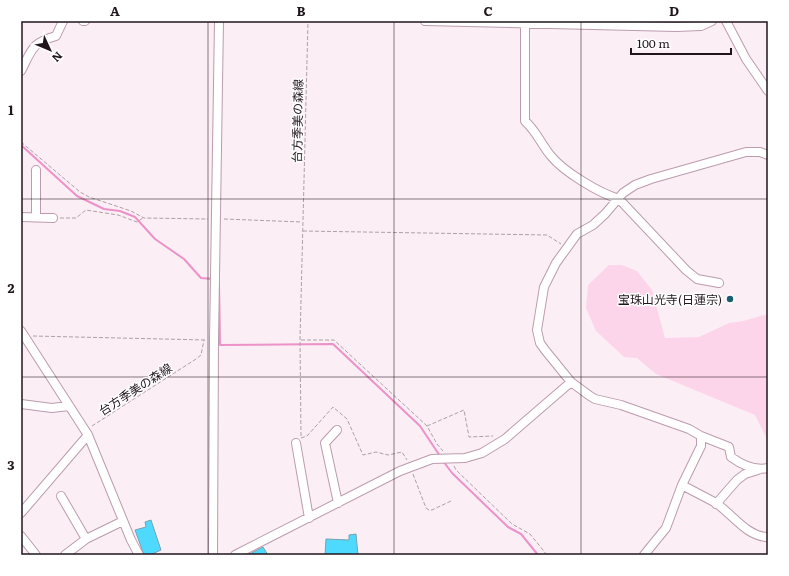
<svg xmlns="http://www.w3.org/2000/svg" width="789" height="576" font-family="Literata,'Noto Sans JP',serif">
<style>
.green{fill:#fcd5eb}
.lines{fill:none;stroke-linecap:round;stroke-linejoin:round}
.stream{stroke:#ec92c8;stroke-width:2}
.building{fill:#4edaff;stroke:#7aa1ad}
.minor-casing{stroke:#bc9bae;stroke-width:10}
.path{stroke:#ada0a7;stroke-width:1;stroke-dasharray:4 2;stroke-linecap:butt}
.minor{stroke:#fff;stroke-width:8}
.grid{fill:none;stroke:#21151c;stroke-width:1;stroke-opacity:0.55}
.poi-dot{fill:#195f70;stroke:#fff;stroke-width:1.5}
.labels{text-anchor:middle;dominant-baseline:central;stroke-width:3;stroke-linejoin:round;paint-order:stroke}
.street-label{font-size:12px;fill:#21151c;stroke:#fff}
.poi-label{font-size:12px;fill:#21151c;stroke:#fff;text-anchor:end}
.neatline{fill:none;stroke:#21151c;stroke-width:1.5}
.grid-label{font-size:13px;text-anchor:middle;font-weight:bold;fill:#21151c}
</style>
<rect width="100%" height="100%" fill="#fceef5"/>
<path class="green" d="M609 265H622L637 271 652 290 665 338 699 337 729 323 743 321 768 314V441L755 415 656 374 637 358 624 357 596 331 586 308 588 285Z"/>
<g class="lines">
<path class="stream" d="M21 145 77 196 104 209 120 211 135 217 155 239 184 259 201 278 213 279
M219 282 220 345 333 344 420 426 440 456
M443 461 452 473 508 527 521 534 538 555"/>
</g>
<path class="building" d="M151 520 161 550 150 555H144L135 530 146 527 145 522Z
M356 534 358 555H325L326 539 349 540V535Z
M263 547 268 555H248L259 549Z"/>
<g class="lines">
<defs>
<path id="minor" d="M83 21H85
M425 21 676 27 701 26 712 21
M525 21V121C537 132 541 144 551 156 564 172 599 193 619 199L686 270 697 279 719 283
M726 21 746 59 768 91
M21 71C32 50 31 43 56 36L63 21
M768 155 760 152H746L651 179 635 185 623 193 605 214 593 225 577 234 556 263 544 287 537 330 540 343 545 350 571 382 590 396 595 399 621 405 689 429 701 436V446L682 485C693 491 705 497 716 503 732 514 747 537 768 537
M36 170V217
M21 217 53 218
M21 331 88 435 131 540 139 555
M21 404 52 408 69 406
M337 430 325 443 338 503
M701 436 729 447 731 457C742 465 754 471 768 468
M296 443 309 518
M61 496 86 539
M716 504 737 480 745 474 758 470
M21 513 88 435
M21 536 36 555
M65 555 86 539 123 521
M213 555 214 340 219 21
M235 555 400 471 432 459 465 458 482 453 505 439 571 382
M644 555 666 528 682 485"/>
</defs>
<use href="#minor" class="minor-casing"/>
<path class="path" d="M21 142 80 192 89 197 131 211 144 218 208 219
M60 218H76L86 210 118 215 137 222 143 218
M224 219 302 222
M303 231 547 235 561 244
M33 336 206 340
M301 340H334L427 426 437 444 443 451
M92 426 196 359 201 355 204 340
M427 426 464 410 469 437 493 436
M301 436 300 340 308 21
M301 438 307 436 333 407 347 419 363 455 376 452 388 455 402 452 407 460
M454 466 456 470 512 524 530 534 547 555
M413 474 426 508 429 510H432L451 501"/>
<use href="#minor" class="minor"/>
</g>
<path class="grid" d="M208 21V555M394 21V555M581 21V555M21 199H768M21 377H768"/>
<circle class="poi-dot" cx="730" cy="299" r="4"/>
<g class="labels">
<g class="street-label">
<text transform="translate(297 121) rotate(-89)">台方季美の森線</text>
<text transform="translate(135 389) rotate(-33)">台方季美の森線</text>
</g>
<g class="poi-label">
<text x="722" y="299">宝珠山光寺(日蓮宗)</text>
</g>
</g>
<rect width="789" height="576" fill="none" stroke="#ffffff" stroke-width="44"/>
<g transform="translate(50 50) rotate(134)" stroke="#ffffff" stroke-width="3" paint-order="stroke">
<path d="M0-3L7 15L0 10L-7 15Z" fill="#21151c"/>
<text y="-6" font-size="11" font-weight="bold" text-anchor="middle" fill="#21151c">N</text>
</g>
<path d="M631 48v6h100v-6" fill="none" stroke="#21151c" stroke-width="2"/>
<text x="637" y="48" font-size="12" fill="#21151c" stroke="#ffffff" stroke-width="3" paint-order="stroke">100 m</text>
<rect x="22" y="22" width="745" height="532" class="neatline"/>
<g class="grid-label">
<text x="115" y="16">A</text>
<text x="301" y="16">B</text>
<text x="488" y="16">C</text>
<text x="674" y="16">D</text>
<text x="11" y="115">1</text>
<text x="11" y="293">2</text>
<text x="11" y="470">3</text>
</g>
</svg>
